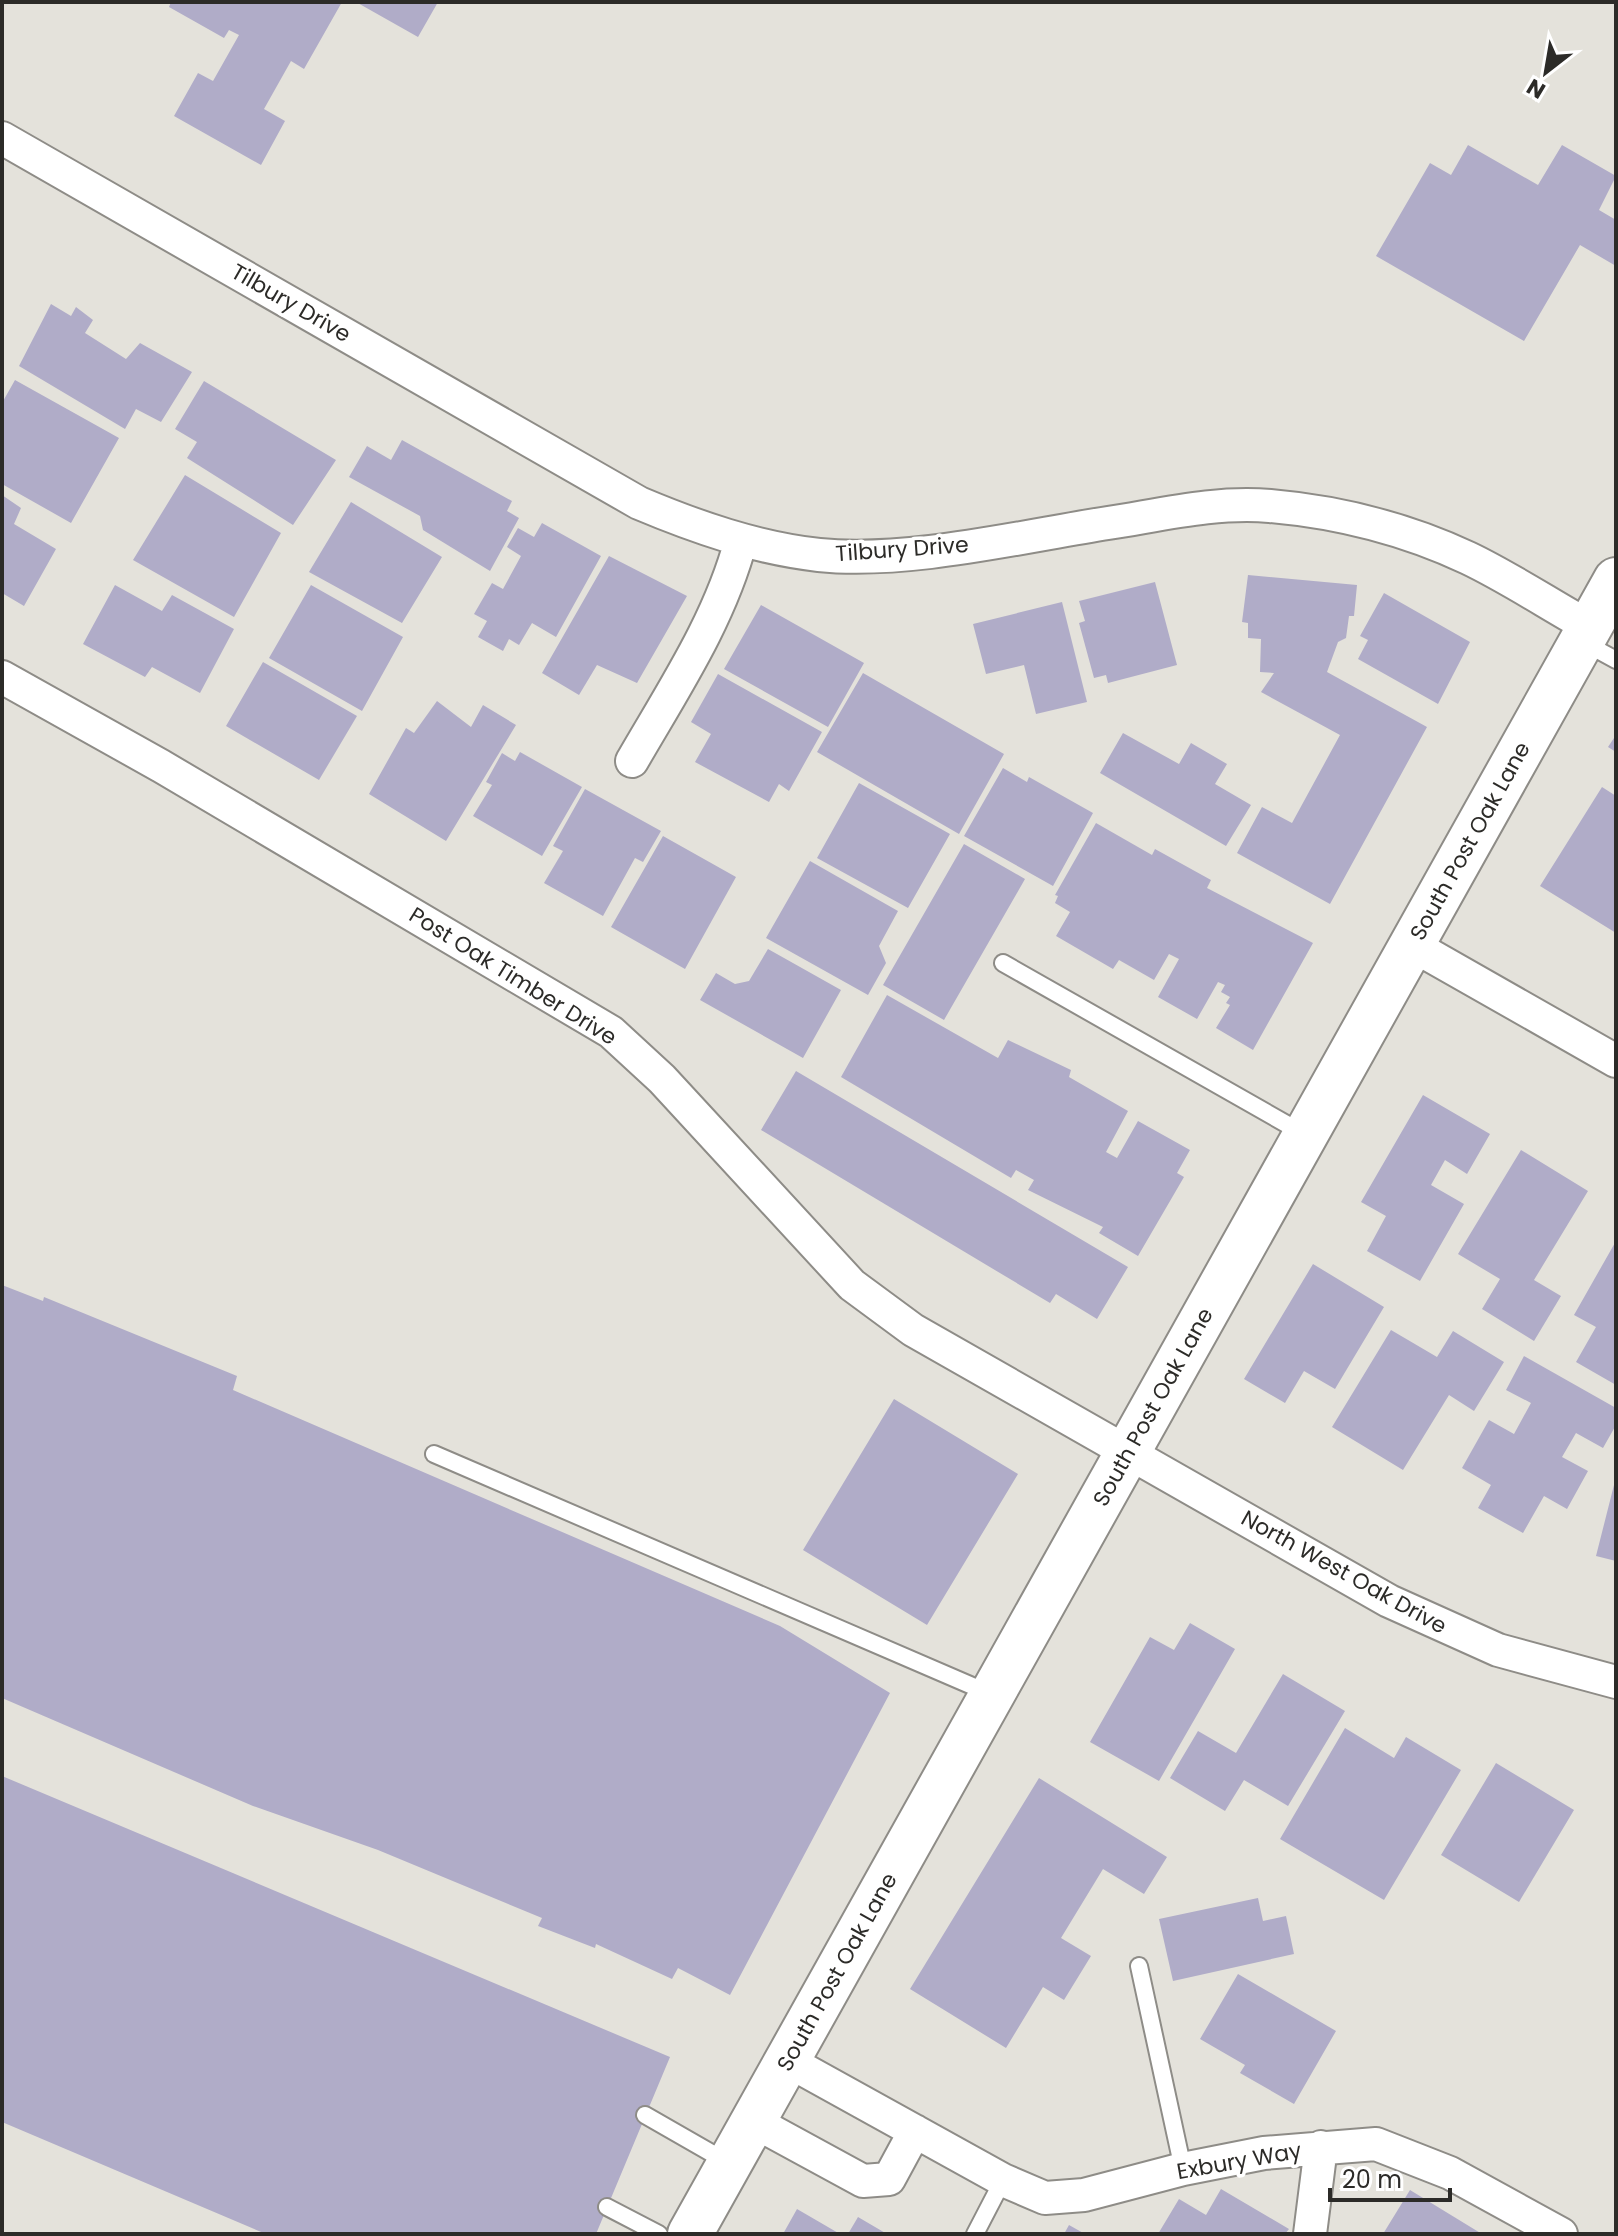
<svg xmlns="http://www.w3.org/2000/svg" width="1618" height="2236" font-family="Poppins,sans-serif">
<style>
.building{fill:#b0acc8}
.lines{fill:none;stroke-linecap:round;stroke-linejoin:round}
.service-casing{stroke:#8e8c87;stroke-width:20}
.minor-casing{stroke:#8e8c87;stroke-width:36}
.secondary-casing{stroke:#8e8c87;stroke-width:48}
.service{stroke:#fff;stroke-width:16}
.minor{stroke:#fff;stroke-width:32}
.secondary{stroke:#fff;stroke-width:44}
.labels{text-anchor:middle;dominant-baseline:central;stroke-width:7;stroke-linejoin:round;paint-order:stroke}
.street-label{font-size:22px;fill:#2c2b28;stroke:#fff}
</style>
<rect width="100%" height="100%" fill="#e4e2db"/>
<path class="building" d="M171 2H342L304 69 291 61 264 109 285 121 261 165 174 116 198 73 213 81 239 35 229 30 224 38 169 7Z
M356 2H438L418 37Z
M1468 145 1538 185 1562 145 1616 176 1599 210 1616 220V266L1580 245 1524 341 1376 256 1430 163 1451 175Z
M51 304 71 316 76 307 93 320 85 333 126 359 140 343 192 372 161 422 136 409 125 429 19 366Z
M15 380 119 438 71 523 2 484V403Z
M204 381 336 460 293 525 187 458 197 442 175 429Z
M402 440 512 501 507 511 519 518 490 571 423 530 420 516 349 477 367 446 391 460Z
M185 475 281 533 234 617 133 560Z
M2 495 21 508 14 524 56 549 24 606 2 593Z
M351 502 442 557 402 623 309 572Z
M542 523 601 556 556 637 532 623 519 645 509 639 503 651 478 637 487 621 474 614 492 583 503 589 521 556 507 547 518 528 534 537Z
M609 556 687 596 637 683 597 665 579 695 542 673Z
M1248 575 1357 585 1354 616H1349L1346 638 1338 642 1327 672 1427 727 1330 904 1237 853 1262 807 1292 823 1340 735 1261 692 1274 673 1260 672 1261 639 1248 638V623L1242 622Z
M1155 582 1177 665 1108 683 1106 675 1094 678 1079 623 1085 621 1079 601Z
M115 585 162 611 172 595 234 629 200 693 152 667 145 677 83 644Z
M311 585 403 637 362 711 269 658Z
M1384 593 1470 642 1438 704 1358 659 1368 640 1360 636Z
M1062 602 1087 702 1036 714 1024 665 986 674 973 624Z
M761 605 864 663 828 727 724 669Z
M263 662 357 716 319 780 226 726Z
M863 673 1004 754 959 834 817 752Z
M718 674 822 732 789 791 779 784 769 802 695 762 711 734 691 722Z
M437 701 471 727 483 705 516 725 446 841 369 794 406 728 414 733Z
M1123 733 1179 764 1191 743 1227 764 1215 784 1251 805 1226 846 1100 773Z
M1616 735V752L1608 747Z
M520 752 582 787 542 856 473 816 492 785 486 782 502 753 515 761Z
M1003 768 1027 782 1029 777 1093 813 1053 886 964 836Z
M859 783 950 834 908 908 817 858Z
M1602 787 1616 796V933L1540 886Z
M585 789 661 831 643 862 635 858 603 916 544 883 563 851 553 846Z
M1096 823 1152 855 1155 849 1211 880 1207 888 1313 943 1253 1050 1216 1028 1230 1005 1226 1003 1230 997 1221 992 1225 985 1218 982 1197 1019 1158 997 1179 959 1169 954 1154 980 1119 960 1113 969 1056 936 1070 912 1055 903 1058 896 1055 895Z
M663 836 736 877 685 969 611 927Z
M964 844 1025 879 944 1020 883 985Z
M810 861 898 911 879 946 886 963 868 995 766 938Z
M768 949 841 990 803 1058 700 1000 716 973 735 984 749 981Z
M887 995 998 1058 1008 1040 1071 1070 1069 1077 1128 1111 1106 1152 1117 1158 1138 1121 1190 1150 1177 1173 1184 1177 1138 1256 1099 1233 1103 1227 1028 1190 1034 1180 1016 1170 1011 1178 841 1077Z
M796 1071 1128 1267 1097 1319 1056 1294 1050 1303 761 1130Z
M1423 1095 1490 1134 1467 1174 1445 1160 1431 1185 1464 1204 1420 1281 1367 1251 1386 1216 1361 1202Z
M1521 1150 1588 1191 1534 1280 1561 1296 1534 1341 1482 1309 1500 1279 1458 1254Z
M1616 1241V1385L1576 1362 1596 1327 1574 1315Z
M1313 1264 1384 1307 1335 1389 1304 1371 1285 1403 1244 1379Z
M2 1285 43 1301 44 1297 237 1376 233 1390 780 1626 890 1693 730 1995 678 1968 672 1979 596 1944 595 1948 538 1926 542 1918 378 1850 253 1806 2 1698Z
M1391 1330 1437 1357 1453 1331 1504 1362 1474 1411 1449 1395 1403 1470 1332 1427Z
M1524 1356 1616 1408V1425L1603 1448 1576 1433 1562 1457 1588 1471 1567 1509 1544 1496 1523 1533 1478 1508 1491 1485 1462 1468 1489 1420 1514 1434 1531 1403 1506 1390Z
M894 1399 1018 1474 927 1625 803 1550Z
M1615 1481H1616V1561L1596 1556Z
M1190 1623 1235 1649 1159 1781 1090 1742 1150 1637 1174 1650Z
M1283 1674 1345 1711 1288 1806 1244 1780 1225 1811 1170 1778 1198 1731 1236 1753Z
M1345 1728 1394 1758 1406 1737 1461 1770 1384 1900 1280 1839Z
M1496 1763 1574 1810 1519 1902 1441 1855Z
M2 1776 670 2057 596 2234H266L2 2122Z
M1039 1778 1167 1857 1144 1894 1103 1869 1061 1938 1091 1956 1064 2000 1043 1987 1006 2048 910 1989Z
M1258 1898 1263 1921 1286 1916 1294 1954 1173 1981 1159 1919Z
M1238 1974 1336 2031 1294 2104 1240 2073 1245 2065 1200 2039Z
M1221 2189 1289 2229 1285 2234H1158L1179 2199 1206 2215Z
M1410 2190 1482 2234H1383Z
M797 2209 840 2234H783Z
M858 2217 887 2234H848Z
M1069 2225 1085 2234H1064Z"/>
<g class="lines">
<defs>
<path id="service" d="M1583 642 1616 660
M1003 963 1304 1134
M434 1454 991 1694
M1139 1966 1183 2169
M645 2115 727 2162
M607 2207 659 2234
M975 2234 1003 2180"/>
<path id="minor" d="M2 138 639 503C696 527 756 548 819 555 907 564 1019 537 1108 523 1160 515 1217 501 1270 506 1339 512 1406 529 1468 558 1510 578 1550 605 1590 627
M2 677 161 766 611 1032 662 1079 852 1285 913 1330 1389 1601 1498 1650 1616 1682
M632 761C673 690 720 620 741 540
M1412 945 1616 1061
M788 2061 1003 2180 1045 2198 1084 2195 1183 2169 1264 2153 1376 2144 1450 2173 1561 2234
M753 2121 863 2181 889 2179 915 2131
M1310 2234 1321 2147"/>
<path id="secondary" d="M690 2234 1616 580"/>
</defs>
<use href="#service" class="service-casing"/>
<use href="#minor" class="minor-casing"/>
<use href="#secondary" class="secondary-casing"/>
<use href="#service" class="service"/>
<use href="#minor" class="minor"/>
<use href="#secondary" class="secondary"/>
</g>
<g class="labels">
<g class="street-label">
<text transform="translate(291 303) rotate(30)">Tilbury Drive</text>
<text transform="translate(902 549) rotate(-4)">Tilbury Drive</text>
<text transform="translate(1470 841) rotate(-61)">South Post Oak Lane</text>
<text transform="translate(513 976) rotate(32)">Post Oak Timber Drive</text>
<text transform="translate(1153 1407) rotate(-61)">South Post Oak Lane</text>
<text transform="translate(1344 1572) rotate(29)">North West Oak Drive</text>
<text transform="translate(837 1972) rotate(-61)">South Post Oak Lane</text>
<text transform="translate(1239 2161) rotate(-10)">Exbury Way</text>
</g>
</g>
<rect width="1618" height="2236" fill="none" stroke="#2c2b28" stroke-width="8"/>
<g transform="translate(1546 72) rotate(211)" stroke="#ffffff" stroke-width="6" paint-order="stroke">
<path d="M0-6L14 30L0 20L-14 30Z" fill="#2c2b28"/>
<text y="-12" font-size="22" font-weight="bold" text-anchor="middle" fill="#2c2b28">N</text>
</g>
<path d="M1330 2188v12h120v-12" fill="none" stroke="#2c2b28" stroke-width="4"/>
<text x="1342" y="2188" font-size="24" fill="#2c2b28" stroke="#ffffff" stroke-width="6" paint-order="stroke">20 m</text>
</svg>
